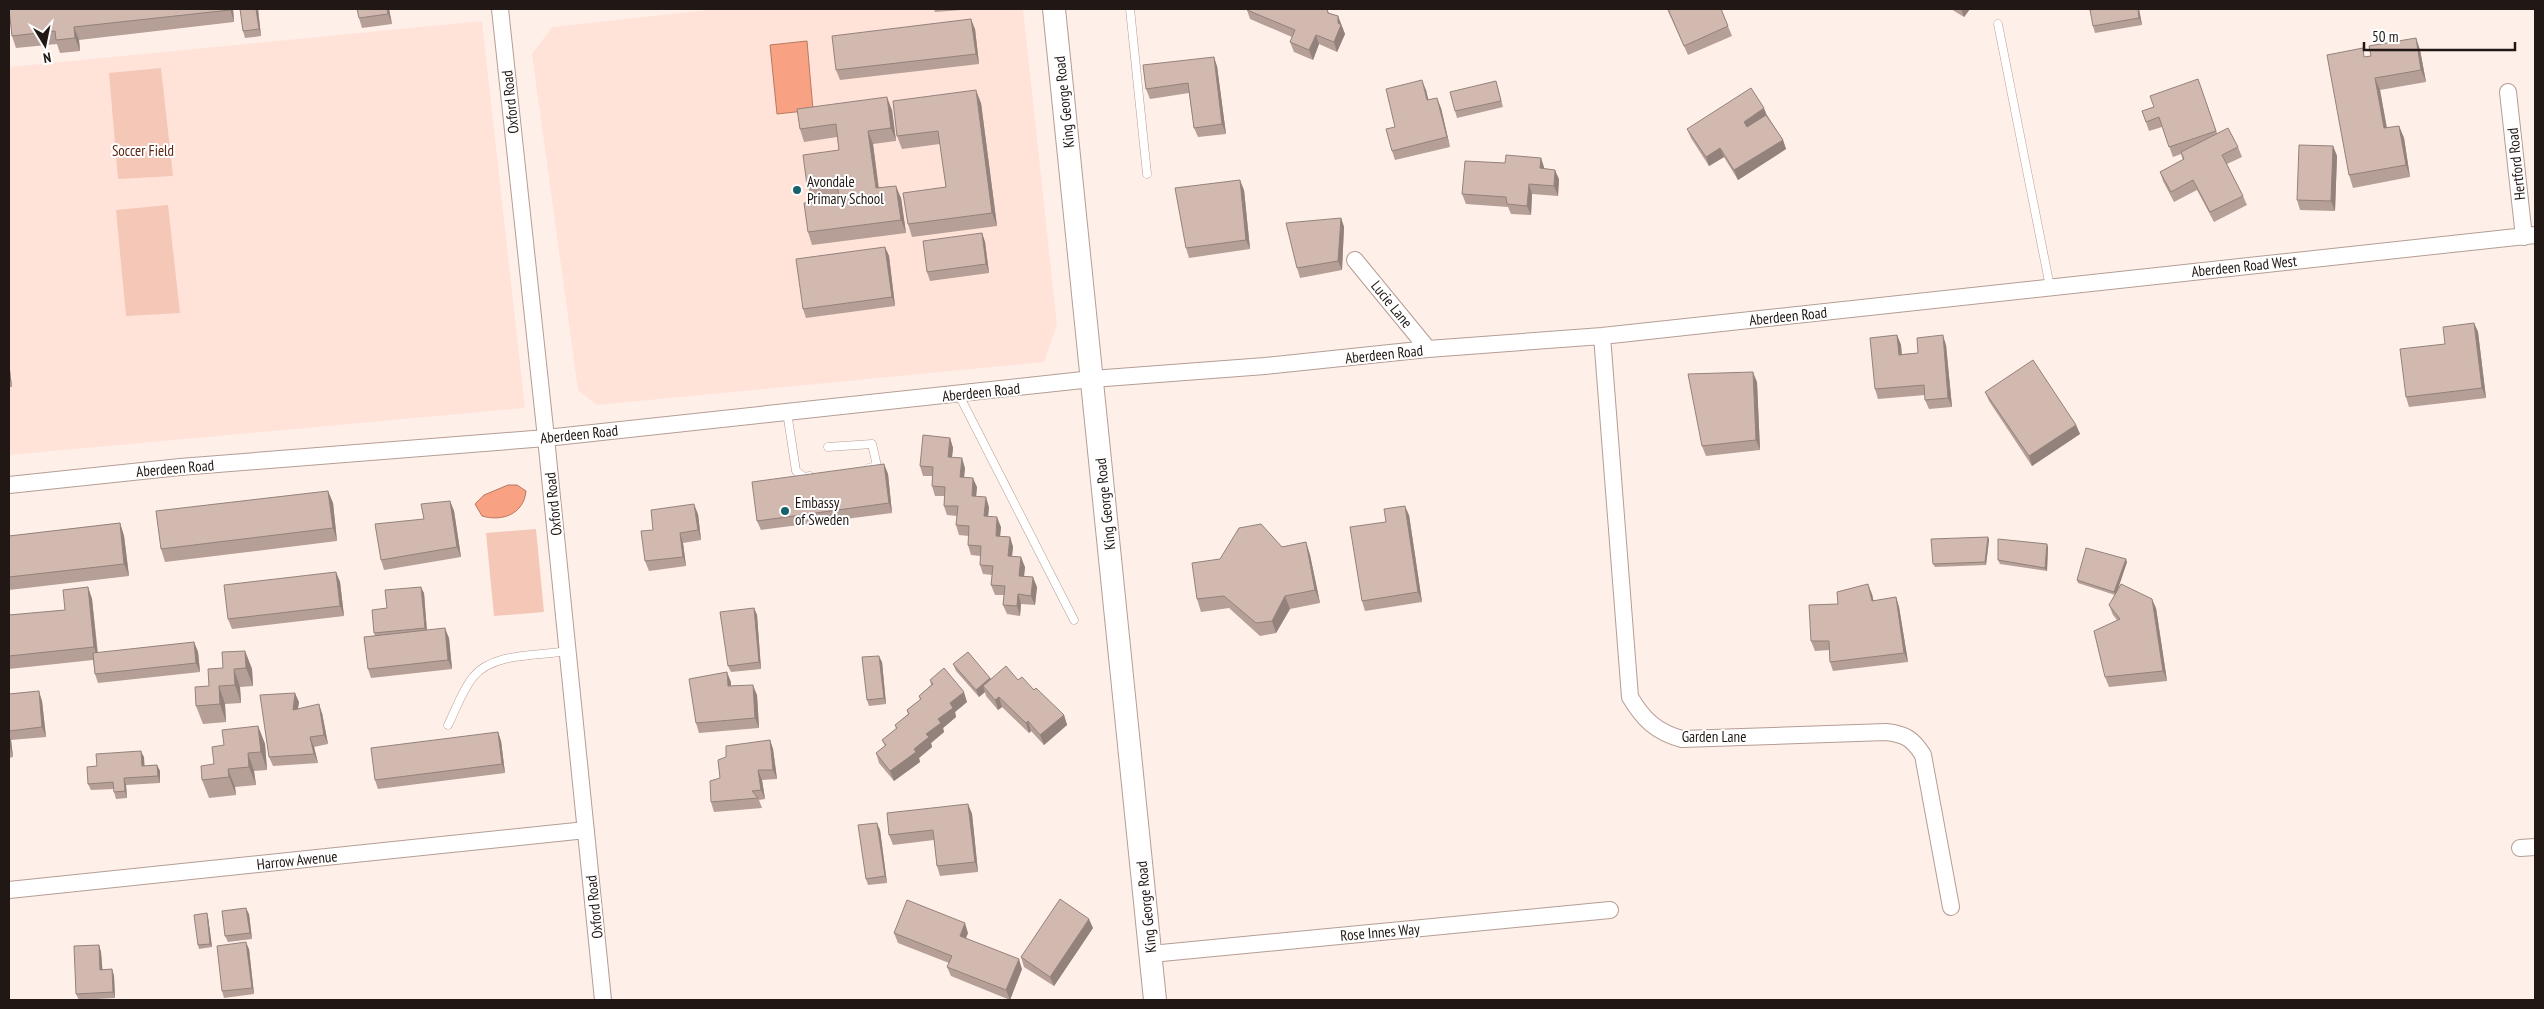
<svg xmlns="http://www.w3.org/2000/svg" width="2544" height="1009" font-family="'PT Sans Narrow',sans-serif">
<style>
.built{fill:#ffe3d9}
.green{fill:#f5c7b7}
.water{fill:#f8a283;stroke:#b87962}
.lines{fill:none;stroke-linecap:round;stroke-linejoin:round}
.service-casing{stroke:#b59d94;stroke-width:9}
.minor-casing{stroke:#b59d94;stroke-width:18}
.secondary-casing{stroke:#b59d94;stroke-width:24}
.service{stroke:#fff;stroke-width:8}
.minor{stroke:#fff;stroke-width:16}
.secondary{stroke:#fff;stroke-width:22}
.wall{fill:#b59f97}
.shaded-wall{fill:#93827b}
.building{fill:#d2b9b0;stroke:#93827b}
.poi-dot{fill:#15626c;stroke:#fff;stroke-width:2}
.labels{text-anchor:middle;dominant-baseline:central;stroke-width:4;stroke-linejoin:round;paint-order:stroke}
.street-label{font-size:15px;fill:#211815;stroke:#fff}
.park-label{font-size:15px;fill:#5c2612;stroke:#fff}
.poi-label{font-size:15px;fill:#211815;stroke:#fff;text-anchor:start}
</style>
<rect width="100%" height="100%" fill="#ffefe9"/>
<path class="built" d="M718 9H1023L1057 325 1044 362 597 405 578 390 532 54 552 27Z
M482 21 525 408 9 455V67Z"/>
<path class="green" d="M161 68 173 176 118 179 109 73Z
M168 205 180 313 126 316 116 210Z
M536 529 544 612 494 616 486 533Z"/>
<path class="water" d="M807 41 813 110 777 114 770 45Z
M508 485H517L526 491C524 514 502 522 482 516L475 504 484 495Z"/>
<g class="lines">
<defs>
<path id="service" d="M1130 9 1147 174
M1998 24 2050 287
M959 395 1074 620
M787 412 796 471 804 477 810 476
M828 447 872 444 877 466 869 468
M448 725C456 709 462 691 473 677 493 652 539 656 568 651"/>
<path id="minor" d="M500 9 546 438 603 1000
M2508 92 2524 237
M1355 260 1428 349
M1602 336 1630 697C1643 719 1656 732 1682 739L1886 732C1905 734 1913 739 1923 755L1951 907
M9 485 180 467 546 438 1092 379 1265 366 1428 349 1602 336 2535 235
M2520 848 2535 847
M9 890 586 830
M1151 954 1610 910"/>
<path id="secondary" d="M1054 9 1155 1000"/>
</defs>
<use href="#service" class="service-casing"/>
<use href="#minor" class="minor-casing"/>
<use href="#secondary" class="secondary-casing"/>
<use href="#service" class="service"/>
<use href="#minor" class="minor"/>
<use href="#secondary" class="secondary"/>
</g>
<path class="wall" d="M9 9H233L234 22 79 40 80 51 60 53 57 44 16 48 12 36Z
M240 9H258L261 36 245 38 243 31Z
M389 9 392 24 362 28 359 18Z
M934 9H975L935 12Z
M1327 9 1329 13 1338 16 1345 34 1337 52 1319 44 1313 60 1294 52 1290 42 1292 37 1250 19 1247 10Z
M1667 9H1721L1732 36 1688 55Z
M1951 9H1970L1964 17Z
M2096 9H2139L2142 25 2095 33 2093 26Z
M975 29 979 64 840 80 836 70Z
M2416 38 2420 50 2426 82 2380 90 2387 128 2399 126 2404 138 2410 177 2353 188 2349 175 2366 57 2371 56Z
M1217 66 1226 134 1198 137 1194 128 1189 93 1150 99 1146 89Z
M2198 79 2217 133 2238 147 2242 157 2227 164 2243 196 2247 205 2214 222 2197 190 2174 202 2163 181 2160 172 2183 160 2181 154 2173 157 2162 127 2149 131 2142 111 2154 107Z
M1498 88 1503 107 1457 118 1455 111Z
M1426 90 1428 100 1441 108 1450 147 1395 160 1392 151 1395 127Z
M981 103 997 226 912 237 908 224 946 187 940 144 902 149 897 136Z
M892 110 896 141 873 144 879 188 901 198 906 233 812 245 808 232 839 199V194L812 198 807 185 839 150 837 137 804 142 800 129Z
M1767 115 1783 140 1786 149 1738 180 1724 157 1709 166 1691 138 1687 129Z
M2333 146 2337 156 2335 211 2300 210 2297 200Z
M1541 158 1544 169 1559 179 1558 196 1532 194 1531 215 1511 214 1508 207 1466 204 1462 194Z
M1244 190 1250 249 1189 258 1186 248Z
M1341 218 1344 227 1342 270 1300 278 1297 268Z
M982 233 985 242 989 273 930 281 927 272Z
M885 247 889 256 895 306 806 318 803 309Z
M2474 323 2478 332 2486 398 2409 407 2406 397 2445 344Z
M1897 335 1901 345 1902 354 1918 353 1946 345 1952 407 1929 409 1925 400V395L1878 399 1875 389Z
M9 361 12 387H9Z
M1757 382 1760 450 1706 456 1702 446Z
M1985 392 2076 425 2080 434 2032 466 1989 401Z
M950 438 953 448 952 457 965 468 964 477 977 487 976 497 989 507 988 516 1001 527 1000 536 1010 537 1013 547 1012 556 1025 567 1024 576 1037 587 1035 605 1021 604 1020 616 1007 614 1003 605 1004 595H995L991 585 992 575 983 574 980 565 981 556 971 555 968 545 969 536 959 535 956 525 957 516 947 515 944 506V496H935L932 486V476H923L920 466Z
M884 464 888 474 892 513 761 530 757 521Z
M328 491 333 503 337 541 165 562 161 549Z
M450 501 454 511 461 557 384 570 381 560 424 519Z
M698 514 701 540 683 543 686 566 649 571 645 561 653 530Z
M1409 515 1422 602 1365 611 1362 601 1386 522Z
M120 523 124 536 129 576 9 590V536Z
M1988 537 1989 540 1986 565 1935 567 1933 564Z
M1306 542 1310 555 1320 603 1290 609 1276 633 1260 636 1229 608 1201 612 1197 599 1220 559Z
M2048 547 2047 571 2000 564 1998 560Z
M2127 562 2117 590 2156 608 2167 681 2109 687 2105 677 2117 620 2113 615 2109 605 2115 595 2078 583 2077 580Z
M336 572 340 582 344 616 232 629 228 619Z
M88 587 92 599 98 653 194 642 198 652 200 672 98 683 95 674 93 660 9 669V615L65 610Z
M424 593 427 630 449 638 452 669 371 678 368 669 375 636 374 633 387 608Z
M1872 594 1873 601 1896 597 1899 607 1908 662 1833 671 1830 662 1829 650 1815 651 1811 641 1838 604Z
M754 608 757 615 761 669 731 672 728 666Z
M245 651 252 669 253 686 240 687 241 703 225 704 226 722 203 724 196 706 209 686 223 668Z
M882 662 886 704 869 706 867 700Z
M953 664 990 678 991 679 1018 680 1034 690 1064 715 1067 725 1044 745 1031 731 1029 733 1002 707 998 710 986 696 985 692 979 697 956 671Z
M930 680 967 702 955 712 956 717 943 728 944 732 931 743 932 747 919 758 920 762 894 781 879 763 876 753 885 746 882 740 896 729 895 725 908 714 907 710 920 700 919 696 931 685Z
M731 682V686L757 695 759 728 699 733 696 723Z
M9 694 42 701 46 737 11 740 13 757 9 758Z
M299 702 298 709 322 713 328 744 314 747 318 763 273 766 269 757Z
M258 726 265 744 267 770 254 771 256 785 235 787 236 795 209 798 202 780 214 764 224 745Z
M498 732 501 741 505 773 378 789 375 780Z
M770 740 773 749 777 779 762 780 765 799 759 800 762 808 714 812 711 802Z
M144 757V766L157 765 160 771V783L126 785 127 798 116 799 114 792V789L91 790 88 784 97 766Z
M968 804 972 814 978 872 940 876 937 866 934 840 893 845 889 835Z
M880 830 887 883 868 885 866 879Z
M207 913 208 917 212 947 199 949 198 945Z
M249 914 252 939 228 942 225 936Z
M1093 928 1054 986 1024 967 1021 957Z
M894 933H968L966 938 1022 969 1010 1000 951 976 947 967 949 963 898 943Z
M99 945 101 952 102 969H112L114 976 115 998 79 1000 76 994Z
M249 949 254 994 224 998 222 991Z"/>
<path class="shaded-wall" d="M230 9H233L234 22Z
M256 9H258L261 36 259 29Z
M387 9H389L392 24 388 14Z
M1961 9H1970L1964 17Z
M2138 9H2139L2142 25 2139 18Z
M1338 16 1345 34 1337 52 1334 42 1338 23Z
M971 19 975 29 979 64 976 54Z
M74 27 79 40 80 51 75 38Z
M1316 35 1319 44 1313 60 1309 50Z
M2416 38 2420 50 2426 82 2421 70Z
M1214 57 1217 66 1226 134 1222 124Z
M2375 78 2380 90 2389 141 2384 128Z
M1422 80 1426 90 1431 110 1427 100Z
M976 90 981 103 997 226 992 213Z
M887 97 892 110 896 141 891 128Z
M1437 98 1441 108 1450 147 1447 137Z
M1764 108 1768 118 1747 131 1744 122Z
M2399 126 2404 138 2410 177 2406 165Z
M868 131 873 144 880 201 876 188Z
M1783 140 1786 149 1738 180 1734 170Z
M2333 146 2337 156 2335 211 2331 201Z
M1720 148 1724 157 1709 166 1706 157Z
M1541 158 1544 167V178L1540 168Z
M1555 170 1559 179 1558 196 1554 186Z
M1240 180 1244 190 1250 249 1246 240Z
M1529 184 1532 194 1531 215 1527 206Z
M896 186 901 198 906 233 901 220Z
M1341 218 1344 227 1342 270 1338 261Z
M982 233 985 242 989 273 986 264Z
M885 247 889 256 895 306 892 297Z
M2474 323 2478 332 2486 398 2482 388Z
M1897 335 1901 345 1902 364 1899 355Z
M1943 335 1946 345 1952 407 1948 398Z
M9 361 12 387 9 377Z
M1753 372 1757 382 1760 450 1756 440Z
M2076 425 2080 434 2032 466 2029 456Z
M950 438 953 448 951 466 948 457Z
M962 458 965 468 963 486 960 477Z
M884 464 888 474 892 513 889 503Z
M973 478 977 487 975 506 972 496Z
M328 491 333 503 337 541 333 528Z
M986 497 989 507 987 526 984 516Z
M450 501 454 511 461 557 457 547Z
M694 504 698 514 701 540 698 530Z
M1405 506 1409 515 1422 602 1418 592Z
M997 517 1001 527 999 546 996 536Z
M120 523 124 536 129 576 124 564Z
M680 533 683 543 686 566 683 557Z
M1010 537 1013 547 1011 565 1008 556Z
M1988 537 1989 540 1986 565 1985 562Z
M1306 542 1310 555 1320 603 1315 590Z
M2047 544 2048 547 2047 571 2045 568Z
M1021 557 1025 567 1023 585 1019 576Z
M2126 559 2127 562 2116 595 2114 592Z
M336 572 340 582 344 616 340 606Z
M1033 577 1037 587 1035 605 1031 596Z
M1868 584 1872 594 1876 611 1872 601Z
M88 587 92 599 98 660 94 647Z
M421 587 424 593 427 634 425 628Z
M1018 594 1021 604 1020 616 1017 606Z
M1285 596 1290 609 1276 633 1272 621Z
M1896 597 1899 607 1908 662 1904 653Z
M2152 599 2156 608 2167 681 2163 671Z
M754 608 757 615 761 669 759 662Z
M445 628 449 638 452 669 448 660Z
M194 642 198 652 200 672 196 663Z
M245 651 252 669 253 686 246 668Z
M879 656 882 662 886 704 884 698Z
M234 669 240 687 241 703 235 685Z
M727 672 731 682V696L728 686Z
M990 678 993 685 983 686 985 692 979 697 976 690Z
M753 685 757 695 759 728 755 718Z
M219 686 225 704 226 722 220 704Z
M39 691 42 701 46 737 42 727Z
M964 692 967 702 955 712 956 717 943 728 944 732 931 743 932 747 919 758 920 762 894 781 890 771 914 749 938 719 950 703Z
M295 693 299 702 296 719 293 710Z
M999 697 1002 707 998 710 995 700Z
M319 704 322 713 328 744 324 735Z
M1064 715 1067 725 1044 745 1040 735Z
M1028 721 1031 731 1029 733 1026 723Z
M258 726 265 744 267 770 261 752Z
M498 732 501 741 505 773 502 764Z
M9 734 11 740 13 757 10 747Z
M310 737 314 747 318 763 314 754Z
M770 740 773 749 777 779 773 770Z
M141 751 144 757 145 773 142 766Z
M248 753 254 771 256 785 249 767Z
M157 765 160 771V783L158 776Z
M228 769 235 787 236 795 229 777Z
M758 770 762 780 765 799 761 790Z
M124 778 126 785 127 798 125 791Z
M968 804 972 814 978 872 975 862Z
M877 823 880 830 887 883 885 876Z
M246 908 249 914 252 939 250 933Z
M207 913 208 917 212 947 210 944Z
M1089 919 1093 928 1054 986 1050 977Z
M965 923 968 933 963 945 960 936Z
M246 942 249 949 254 994 252 988Z
M99 945 101 952 103 976 100 970Z
M1019 959 1022 969 1010 1000 1006 990Z
M112 969 114 976 115 998 113 992Z"/>
<path class="building" d="M9 9H230V10L74 27 75 38 56 40 55 31 12 36Z
M240 9H256L259 29 243 31Z
M357 9H387L388 14 359 18Z
M1247 9H1327L1328 13 1338 16V23L1341 25 1334 42 1316 35 1309 50 1290 42 1295 30 1247 10Z
M1668 9H1721L1728 26 1684 46Z
M2096 9H2138L2139 18 2093 26 2090 10Z
M971 19 976 54 836 70 832 36Z
M2416 38 2421 70 2375 78 2384 128 2399 126 2406 165 2349 175 2327 55 2363 48 2364 57 2371 56 2369 46Z
M1214 57 1222 124 1194 128 1188 83 1146 89 1143 65Z
M2198 79 2216 131 2169 147 2159 117 2146 122 2142 111 2154 107 2150 96Z
M1422 80 1427 100 1437 98 1447 137 1392 151 1386 129 1395 127 1386 89Z
M1496 81 1501 101 1455 111 1450 92Z
M1751 88 1764 108 1744 122 1747 127 1766 115 1783 140 1734 170 1720 148 1706 157 1687 129Z
M976 90 992 213 908 224 903 193 946 187 938 131 897 136 893 101Z
M887 97 891 128 868 131 876 188 896 186 901 220 808 232 804 203 839 199 837 181 807 185 803 155 839 150 836 124 800 129 797 109Z
M2228 128 2238 147 2222 155 2243 196 2210 212 2193 180 2171 192 2160 172 2184 159 2181 152Z
M2299 145 2333 146 2331 201 2297 200Z
M1506 155 1541 158 1540 168 1555 170 1554 186 1529 184 1527 206 1507 204 1506 197 1462 194 1465 161 1505 163Z
M1240 180 1246 240 1186 248 1175 188Z
M1341 218 1338 261 1297 268 1286 223Z
M982 233 986 264 927 272 923 241Z
M885 247 892 297 803 309 796 259Z
M2474 323 2482 388 2406 397 2400 349 2445 344 2443 327Z
M1897 335 1899 355 1918 353 1917 338 1943 335 1948 398 1925 400 1924 385 1875 389 1870 338Z
M2033 360 2076 425 2029 456 1985 392Z
M1753 372 1756 440 1702 446 1688 374Z
M923 435 950 438 948 457 962 458 960 477 973 478 972 496 986 497 984 516 997 517 996 536 1010 537 1008 556 1021 557 1019 576 1033 577 1031 596 1018 594 1017 606 1003 605 1005 586 991 585 993 566 980 565 981 546 968 545 969 526 956 525 958 506H944L945 487 932 486 933 467 920 466Z
M884 464 889 503 757 521 752 482Z
M328 491 333 528 161 549 156 511Z
M450 501 457 547 381 560 375 524 424 519 421 504Z
M694 504 698 530 680 533 683 557 645 561 641 531 653 530 651 510Z
M1405 506 1418 592 1362 601 1350 527 1386 522 1384 509Z
M120 523 124 564 9 577V536Z
M1261 524 1282 547 1306 542 1315 590 1285 596 1272 621 1256 623 1224 596 1197 599 1192 563 1220 559 1239 528Z
M1988 537 1985 562 1933 564 1931 539Z
M1998 539 2047 544 2045 568 1998 560Z
M2086 548 2126 559 2114 592 2077 580Z
M336 572 340 606 228 619 224 585Z
M1868 584 1872 601 1896 597 1904 653 1830 662 1829 641H1811L1809 605 1838 604 1837 592Z
M2121 584 2152 599 2163 671 2105 677 2094 631 2120 619 2109 605Z
M88 587 94 647 9 656V615L65 610 63 590Z
M421 587 425 628 374 633 372 610 387 608 385 590Z
M754 608 759 662 728 666 720 612Z
M445 628 448 660 368 669 364 637Z
M194 642 196 663 95 674 93 653Z
M245 651 246 668 234 669 235 685 219 686 220 704 196 706 195 687 209 686 208 669 223 668 222 652Z
M968 652 990 678 976 690 953 664Z
M879 656 884 698 867 700 862 657Z
M1006 666 1018 680 1022 677 1034 690 1036 688 1064 715 1040 735 1028 721 1026 723 999 697 995 700 983 686Z
M944 668 964 692 950 703 953 708 938 719 941 723 926 734 929 737 914 749 916 752 890 771 876 753 886 745 882 740 897 728 895 725 909 714 907 710 921 699 919 696 933 684 930 680Z
M727 672 728 686 753 685 755 718 696 723 689 679Z
M39 691 42 727 9 731V694Z
M295 693 293 710 319 704 324 735 310 737 314 754 269 757 260 695Z
M258 726 261 752 248 753 249 767 228 769 229 777 202 780 201 766 214 764 212 747 224 745 222 730Z
M498 732 502 764 375 780 371 748Z
M770 740 773 770H758L761 790 752 791 758 798 711 802 710 781 720 778 718 760 726 757V746Z
M141 751 142 766 157 765 158 776 124 778 125 791 114 792 113 782 88 784 87 767 97 766 96 754Z
M968 804 975 862 937 866 933 830 889 835 887 813Z
M877 823 885 876 866 879 858 825Z
M1060 899 1089 919 1050 977 1021 957Z
M907 900 965 923 960 936 1019 959 1006 990 947 967 952 956 894 933Z
M246 908 250 933 225 936 222 911Z
M207 913 210 944 198 945 194 915Z
M246 942 252 988 222 991 217 946Z
M99 945 100 970 112 969 113 992 76 994 74 946Z"/>
<g class="poi-dot">
<circle cx="797" cy="190" r="5"/>
<circle cx="785" cy="511" r="5"/>
</g>
<g class="labels">
<g class="street-label">
<text transform="translate(510 102) rotate(-96)">Oxford Road</text>
<text transform="translate(1064 102) rotate(-96)">King George Road</text>
<text transform="translate(2516 164) rotate(-96)">Hertford Road</text>
<text transform="translate(2244 266) rotate(-6)">Aberdeen Road West</text>
<text transform="translate(1392 304) rotate(51)">Lucie Lane</text>
<text transform="translate(1788 316) rotate(-6)">Aberdeen Road</text>
<text transform="translate(1384 354) rotate(-6)">Aberdeen Road</text>
<text transform="translate(981 392) rotate(-6)">Aberdeen Road</text>
<text transform="translate(579 434) rotate(-6)">Aberdeen Road</text>
<text transform="translate(175 468) rotate(-5)">Aberdeen Road</text>
<text transform="translate(553 504) rotate(-96)">Oxford Road</text>
<text transform="translate(1105 504) rotate(-96)">King George Road</text>
<text x="1714" y="736">Garden Lane</text>
<text transform="translate(297 860) rotate(-6)">Harrow Awenue</text>
<text transform="translate(594 907) rotate(-96)">Oxford Road</text>
<text transform="translate(1146 907) rotate(-96)">King George Road</text>
<text transform="translate(1380 932) rotate(-5)">Rose Innes Way</text>
</g>
<g class="park-label">
<text x="143" y="150">Soccer Field</text>
</g>
<g class="poi-label">
<text x="807" y="181">Avondale<tspan x="807" dy="17">Primary School</tspan></text>
<text x="795" y="502">Embassy<tspan x="795" dy="17">of Sweden</tspan></text>
</g>
</g>
<rect width="2544" height="1009" fill="none" stroke="#211815" stroke-width="20"/>
<g transform="translate(45 45) rotate(170)" stroke="#ffffff" stroke-width="4" paint-order="stroke">
<path d="M0-4L9 19L0 12L-9 19Z" fill="#211815"/>
<text y="-8" font-size="14" font-weight="bold" text-anchor="middle" fill="#211815">N</text>
</g>
<path d="M2364 42v8h151v-8" fill="none" stroke="#211815" stroke-width="2.5"/>
<text x="2372" y="42" font-size="15" fill="#211815" stroke="#ffffff" stroke-width="4" paint-order="stroke">50 m</text>
</svg>
